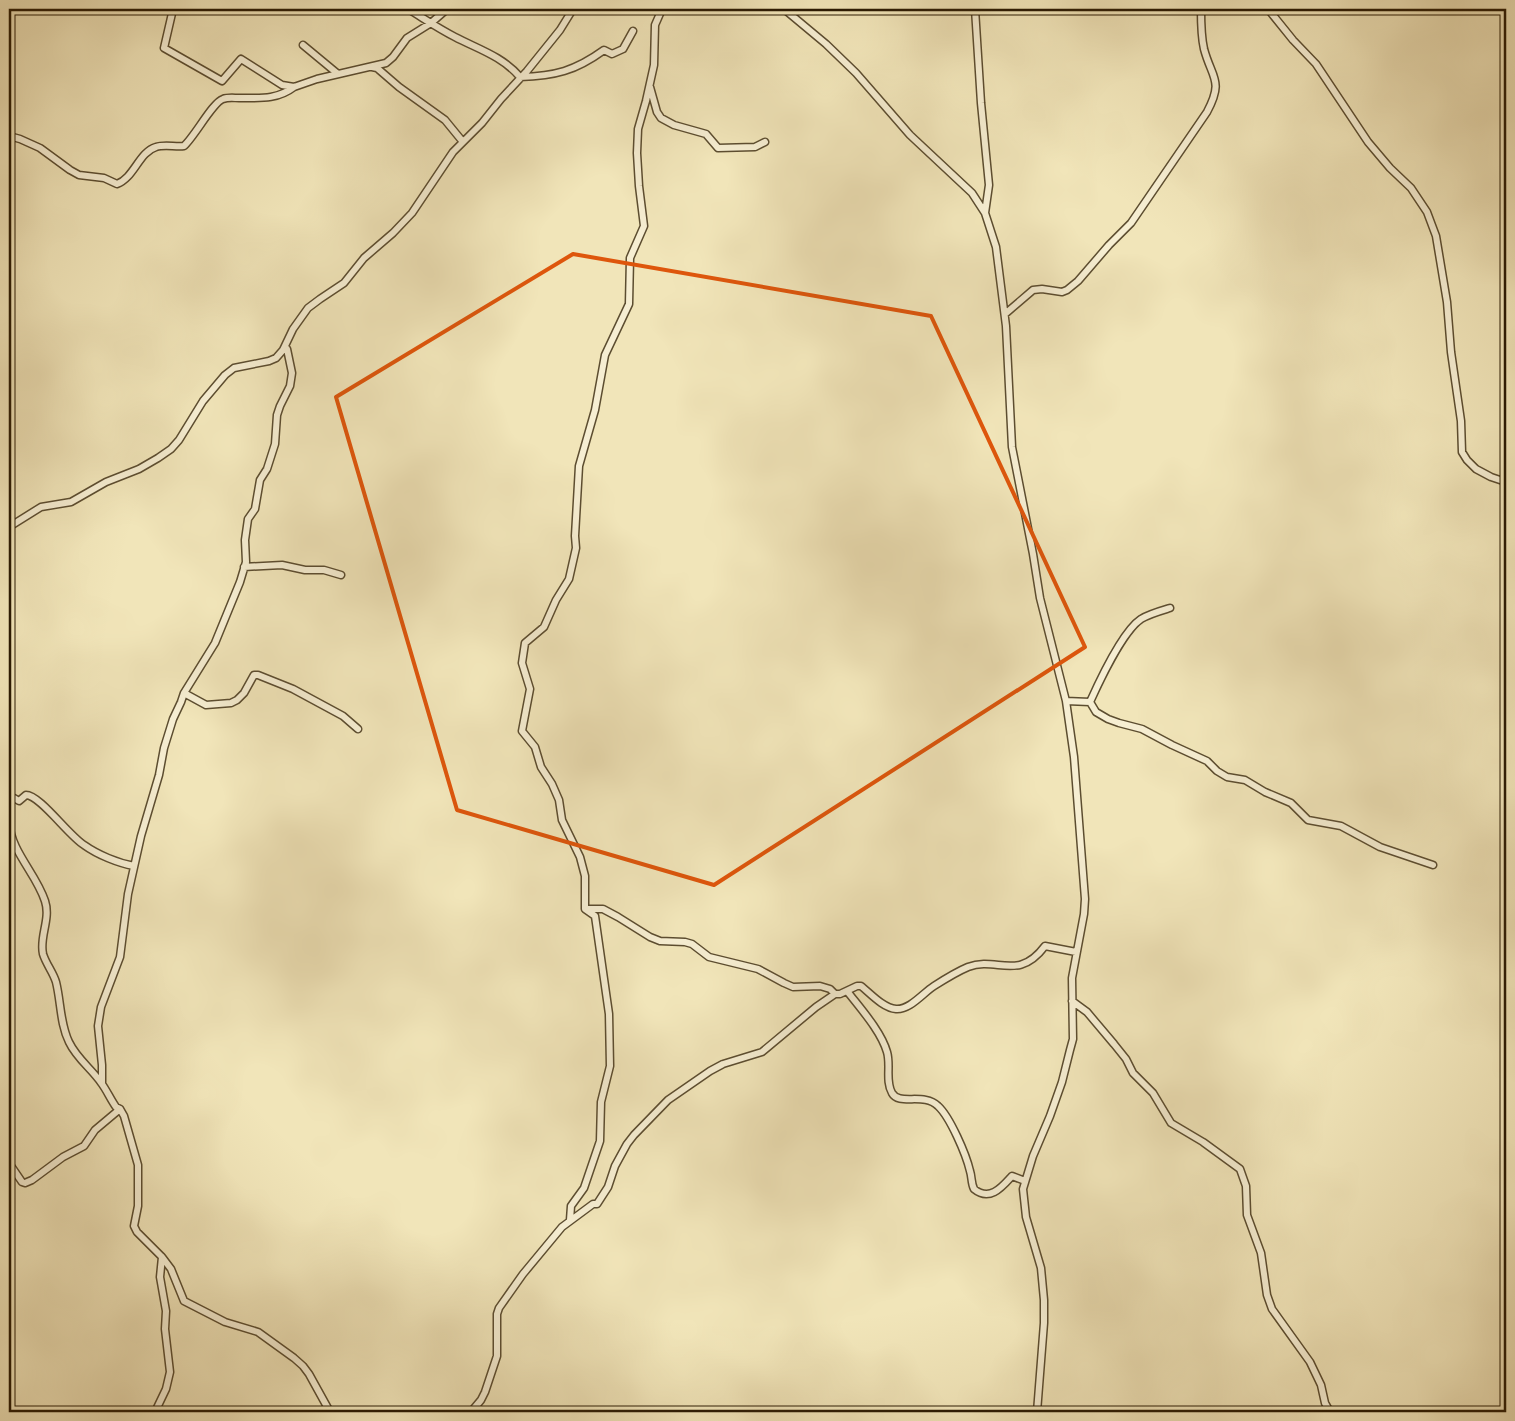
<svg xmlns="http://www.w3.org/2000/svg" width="1515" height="1421" font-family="'EB Garamond',serif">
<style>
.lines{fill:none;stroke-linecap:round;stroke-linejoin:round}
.minor-casing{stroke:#5c4d30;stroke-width:9}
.minor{stroke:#f6eed2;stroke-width:6}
.marked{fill:none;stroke:#de560c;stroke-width:4;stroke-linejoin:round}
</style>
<rect width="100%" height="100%" fill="#f1e5b9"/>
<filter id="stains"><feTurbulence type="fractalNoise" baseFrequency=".004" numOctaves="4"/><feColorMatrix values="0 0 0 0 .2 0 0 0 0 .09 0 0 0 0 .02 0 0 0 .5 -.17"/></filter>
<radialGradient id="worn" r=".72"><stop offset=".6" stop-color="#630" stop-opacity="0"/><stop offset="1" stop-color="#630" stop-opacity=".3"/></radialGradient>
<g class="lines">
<defs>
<path id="minor" d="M173 9 164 48 222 81 241 59 282 85 294 87 317 79 386 63 393 57 407 38 431 23 447 9
M408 9C423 18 439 29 455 37 478 49 502 56 520 77 555 76 575 71 604 50L612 54 623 49 633 31
M784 9 826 44 856 73 910 135 972 193 985 213 996 247 1006 326 1012 447 1033 554 1040 598 1066 701 1074 757 1085 899 1084 914 1072 978 1073 1039 1070 1050 1062 1082 1050 1116 1033 1156 1023 1189 1026 1217 1041 1268 1044 1300V1323L1037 1412
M975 9 981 103 989 185 985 213
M1268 9 1293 40 1316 64 1368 142 1390 168 1411 188 1427 212 1436 236 1447 302 1451 352 1461 421 1462 452 1467 460 1476 469 1491 477 1506 482
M303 45 338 74
M372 67 377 68 399 87 445 120 463 142
M650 87 657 112 661 118 674 125 706 134 718 148 755 147 765 142
M9 136 20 139 40 148 70 170 79 175 104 178 117 184C134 178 139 152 156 147 164 144 175 147 184 146 195 136 213 102 223 99 228 97 234 98 239 98 259 98 277 100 294 87
M1005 314 1033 290 1042 289 1062 292 1067 290 1078 281 1109 245 1131 223 1207 112C1224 80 1212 79 1204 49 1201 36 1201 22 1201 9
M9 527 41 507 71 502 106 482 139 469 158 458 171 449 179 440 203 401 225 375 234 368 269 361 276 358 283 350 293 329 308 308 320 299 344 283 364 258 393 233 412 213 453 152 482 123 501 99 527 71 560 30 573 9
M244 567 282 565 305 570H324L341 575
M184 693 206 705 231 703 237 700 244 693 254 675H258L293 689 343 716 358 729
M1066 701 1090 702 1096 712 1108 719 1119 723 1142 729 1172 745 1207 761 1217 771 1227 777 1245 780 1265 792 1291 803 1308 820 1341 826 1380 847 1433 865
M1090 702C1099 682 1123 631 1141 619 1149 614 1160 611 1170 608
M9 800 14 798 19 801 26 795C40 795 68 835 84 845 98 855 118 863 134 866
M9 822C11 852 36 873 45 901 51 919 39 937 43 954 46 964 53 972 56 982 61 1002 60 1024 69 1042 77 1059 92 1069 102 1084 107 1091 111 1100 116 1107L120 1109 124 1116 138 1165V1206L134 1226 137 1232 162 1257 160 1277 166 1311 165 1329 170 1372 166 1389 155 1412
M586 909H603L618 917 650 937 660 941 685 942 692 944 709 957 758 969 784 983 793 987 820 986 830 989 835 994
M847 991C860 1008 881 1031 887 1052 891 1065 885 1081 892 1093 899 1106 924 1092 938 1106 950 1117 966 1154 970 1171 972 1177 971 1183 974 1189 990 1202 1002 1187 1012 1176L1025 1181
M1072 1001 1087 1012 1114 1044 1126 1059 1133 1073 1153 1093 1171 1123 1203 1142 1240 1169 1246 1186 1247 1215 1261 1253 1267 1295 1272 1309 1310 1362 1321 1385 1325 1403 1330 1412
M102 1083V1065L98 1026 101 1007 120 957 128 894 141 836 159 775 164 748 173 719 181 702 184 693 215 643 240 582 246 562 245 540 248 519 255 509 260 480 267 469 275 444 277 415 280 406 290 386 292 373 287 349 283 350
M9 1163 22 1182 25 1183 32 1180 63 1157 84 1146 95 1130 120 1109
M570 1220 571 1206 584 1188 600 1141 601 1102 610 1066 609 1014 595 916 585 909V876L580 857 562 820 559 800 552 784 541 767 535 747 522 731 530 689 522 663 525 643 544 627 556 600 569 579 576 548 575 536 579 466 595 410 605 355 629 304 630 258 644 226 639 186 637 153 638 129 646 101 654 65 655 25 662 9
M162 1257 171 1269 184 1301 225 1322 258 1332 294 1358 303 1366 309 1374 330 1412
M471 1412 481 1400 485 1392 497 1356V1314L499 1308 523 1274 562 1227 593 1204H597L608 1187 615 1166 627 1144 634 1135 668 1100 710 1071 723 1064 762 1052 816 1007 835 994H840L857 986H861C870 993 883 1008 896 1009 910 1010 923 993 934 986 945 979 956 972 968 967 997 956 1018 982 1045 946L1076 952"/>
</defs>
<use href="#minor" class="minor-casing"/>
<use href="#minor" class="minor"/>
</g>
<path class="marked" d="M573 254 931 316 1085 647 714 885 457 810 336 397Z"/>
<rect width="1515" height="1421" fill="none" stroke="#f1e5b9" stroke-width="30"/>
<rect x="10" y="10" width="1495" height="1401" fill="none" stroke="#2a1a03" stroke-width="2.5"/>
<rect x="15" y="15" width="1485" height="1391" fill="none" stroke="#2a1a03"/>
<rect width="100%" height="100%" filter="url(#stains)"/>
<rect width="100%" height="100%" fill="url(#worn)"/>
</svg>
